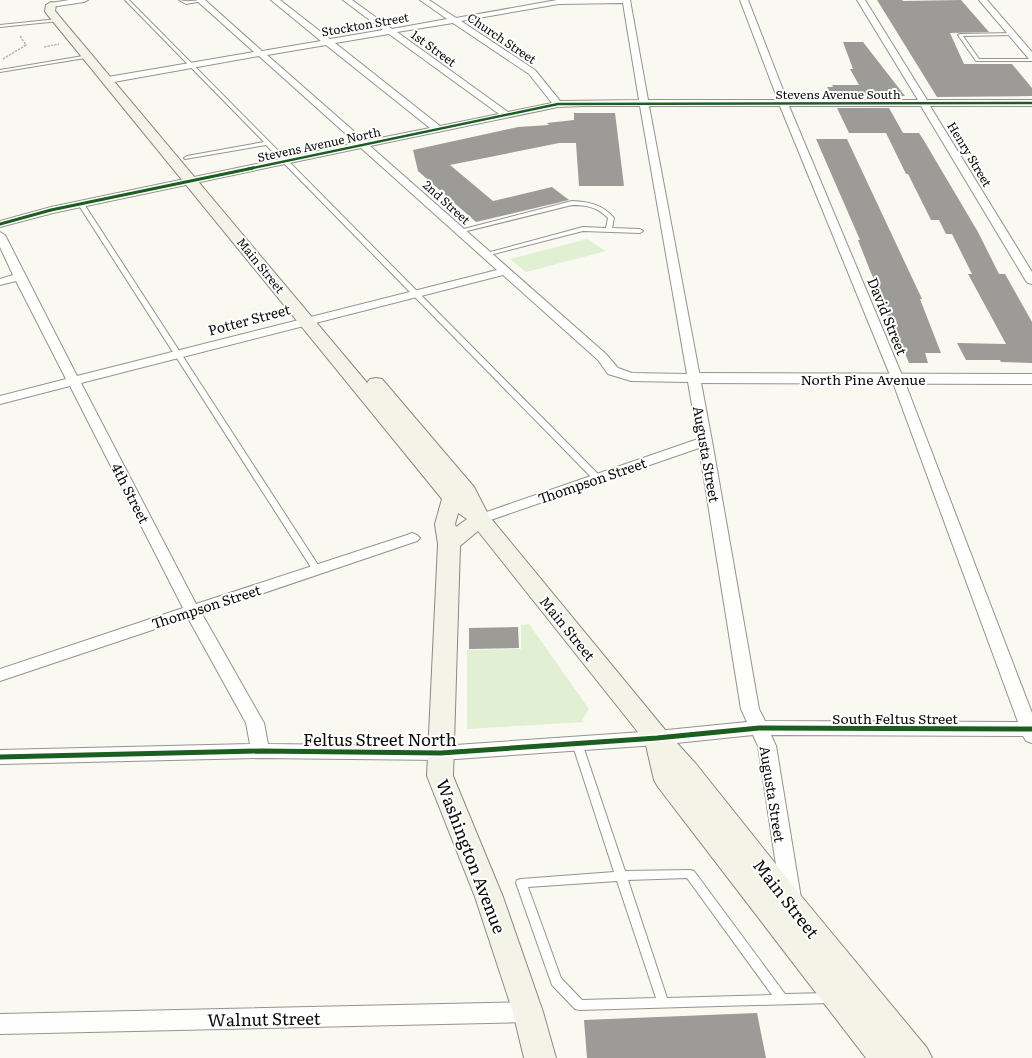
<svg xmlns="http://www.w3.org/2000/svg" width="1032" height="1058" font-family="Literata,serif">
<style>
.green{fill:#e1efd2}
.building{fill:#9c9b97}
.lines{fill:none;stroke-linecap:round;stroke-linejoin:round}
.service-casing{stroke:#93938f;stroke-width:2}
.minor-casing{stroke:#93938f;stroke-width:2}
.tertiary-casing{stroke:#93938f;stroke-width:2}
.secondary-casing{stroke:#8a8986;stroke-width:2}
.path{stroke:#b7b7b6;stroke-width:1.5;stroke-dasharray:2.5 1;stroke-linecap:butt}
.service{fill:#fefefd;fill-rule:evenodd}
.minor{fill:#fefefd;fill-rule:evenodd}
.tertiary{fill:#fefefd;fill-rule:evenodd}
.secondary{fill:#f4f3e8;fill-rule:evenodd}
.cycleway-far2-casing{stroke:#fff;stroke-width:4}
.cycleway-far1-casing{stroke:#fff;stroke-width:5}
.cycleway-casing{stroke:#fff;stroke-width:8}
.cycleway-far2{stroke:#1b5e20;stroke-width:2.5}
.cycleway-far1{stroke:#1b5e20;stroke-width:3}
.cycleway{stroke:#1b5e20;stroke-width:5}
.labels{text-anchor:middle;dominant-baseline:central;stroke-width:4;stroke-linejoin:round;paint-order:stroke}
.far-street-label{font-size:12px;fill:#0c0c0c;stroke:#fff}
.street-label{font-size:14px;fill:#0c0c0c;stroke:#fff}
.near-street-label{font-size:17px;fill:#0c0c0c;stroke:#fff}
</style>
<rect width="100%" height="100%" fill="#faf9f1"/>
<path class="green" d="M587 239 606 251 526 272 510 259Z
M529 624 589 709 582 720 585 722 467 729V650L521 649V625Z"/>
<path class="building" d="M877 0H902L903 1 961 0 989 32 950 33 964 64H1012L1032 88V96L937 97Z
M843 42H863L905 96H882L884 98H833L827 87H833L832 85H859L850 69H853Z
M837 108H889L903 133H919L923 139 978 232 999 274H1005L1032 322V363L1001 362 1000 360H966L957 343 1006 344 968 274H972L952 234H946L939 220H931L908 174H906L886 133H849Z
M574 113H615L624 186H579L576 143H559L450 165 493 201 552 187 569 200 476 222 418 171 413 150 518 127 549 125 547 123 574 120Z
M816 139H847L922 299H920L941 353H925L928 363H909L893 324H890L885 308H888L871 273 858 240H860Z
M518 627 519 648 469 649V628Z
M757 1013 766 1058H587L584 1020Z"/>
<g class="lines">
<defs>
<path id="service" d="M125 0H129L600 476 601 478 600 480H594L266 145 185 159 184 158 187 156 264 142Z
M179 0C183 0 186 2 189 1 194 1 199 0 203 1L186 4Z
M58 19 60 20 59 21 0 27V25Z
M1014 33V35H1012L963 36 979 59H1032V61H976L958 35 960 34Z
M89 55H91V57L0 72V70Z
M572 201C589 202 602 204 614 218L612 228 640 229 643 231 640 233 583 231 486 256 483 254 583 227 606 228 608 218C597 207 587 205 572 205L459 233 456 231Z
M81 202 84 204 320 568 321 570 320 572H314L78 204Z
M577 739 580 740 582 743 625 871 690 870 694 871 785 994 830 993 834 994 836 998 834 1002 830 1003 579 1010 575 1009 552 985 516 883 517 880 521 879 614 872 572 743 574 740ZM687 878 772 995 667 998 628 880ZM617 881 656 998 582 1000 561 978 528 887Z"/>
<path id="minor" d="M69 0H88L84 2 51 7 47 5 51 3Z
M196 0H205L262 51 321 41 271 0H280L330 39 383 30 343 0H352L392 29 447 19 420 0H429L456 18 557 0H630L648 100H778L740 0H748L787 100H918L857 0H865L927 100H1032V106H930L1032 272V284L1028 283 1026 281 921 106H789L904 380 1032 713V743L1026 741 1023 736 771 735 776 746 801 898 798 904 791 907 784 904 781 898 758 746 753 735 657 745 441 760 260 758 0 764V750L250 744 246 723 188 618 0 681V669L183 608 70 386 0 404V396L66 379 16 281 0 285V279L13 275 0 247V232L5 235 77 376 497 270 361 148 53 213 0 227V221L51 207 356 143 259 56 108 83 105 82 104 80 105 78 108 77 254 52ZM623 3 639 100 560 101 535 70 461 21 559 4ZM453 23 529 74 552 103 508 112 397 32ZM389 34 499 114 440 126 335 43ZM326 45 430 128 365 141 267 55ZM583 106H640L687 374 632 373 618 368 606 354 370 146 558 107ZM649 106H780L892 380 1018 722 765 721 759 709 712 441ZM503 275 598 360 608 374 631 381 688 382 698 439 475 516 473 519 475 522 480 524 485 522 699 448 741 709 747 722 657 731 441 746 268 744 264 723 202 614 417 541 420 538 417 535 412 533 407 535 196 604 81 383Z
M979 0H987L1032 52V60L1029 59Z
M528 1002 536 1005 539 1012 536 1019 528 1022 0 1034V1014Z"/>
<path id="tertiary" d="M693 373 1032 374V384L693 383 687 381 685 378 687 375Z"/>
<path id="secondary" d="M51 2 55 3 56 5 55 11 368 384 367 383 370 379 376 378 382 379 474 487 489 516 666 731 696 764 802 897 927 1048 932 1058H866L658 787 654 780 645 741 478 531 460 546 453 776 503 897 543 1012 556 1058H524L513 1012 475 897 427 776 438 544 435 524 442 499 46 13 45 11 46 5ZM458 513 467 519 456 527 455 524Z"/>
</defs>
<use href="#service" class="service-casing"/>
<use href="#minor" class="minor-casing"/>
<use href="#tertiary" class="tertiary-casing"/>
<use href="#secondary" class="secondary-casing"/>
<path class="path" d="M44 47 59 44
M3 59 26 45 20 36"/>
<use href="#service" class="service"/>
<use href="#minor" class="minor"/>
<use href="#tertiary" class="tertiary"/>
<use href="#secondary" class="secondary"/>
<defs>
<path id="cycleway-far2" d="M248 169 558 104 1032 103"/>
<path id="cycleway-far1" d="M0 224 51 210 253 168"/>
<path id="cycleway" d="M0 757 260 751 441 753 657 738 759 728 1032 729"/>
</defs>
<use href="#cycleway-far2" class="cycleway-far2-casing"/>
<use href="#cycleway-far1" class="cycleway-far1-casing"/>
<use href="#cycleway" class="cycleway-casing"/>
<use href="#cycleway-far2" class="cycleway-far2"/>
<use href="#cycleway-far1" class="cycleway-far1"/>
<use href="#cycleway" class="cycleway"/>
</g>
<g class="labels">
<g class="far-street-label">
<text transform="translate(365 24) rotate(-10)">Stockton Street</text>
<text transform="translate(502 38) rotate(34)">Church Street</text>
<text transform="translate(434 48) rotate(36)">1st Street</text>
<text x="838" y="94">Stevens Avenue South</text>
<text transform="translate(319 144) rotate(-12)">Stevens Avenue North</text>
<text transform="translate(970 154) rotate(59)">Henry Street</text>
<text transform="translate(447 202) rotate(42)">2nd Street</text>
<text transform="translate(261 265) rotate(51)">Main Street</text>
</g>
<g class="street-label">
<text transform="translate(888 316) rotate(68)">David Street</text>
<text transform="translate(249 319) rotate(-15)">Potter Street</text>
<text x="863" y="379">North Pine Avenue</text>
<text transform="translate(707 454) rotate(80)">Augusta Street</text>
<text transform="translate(592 480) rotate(-19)">Thompson Street</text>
<text transform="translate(131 493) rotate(63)">4th Street</text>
<text transform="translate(206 606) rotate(-18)">Thompson Street</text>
<text transform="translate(568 628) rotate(51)">Main Street</text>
<text x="895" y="718">South Feltus Street</text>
<text transform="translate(773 794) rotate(81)">Augusta Street</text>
</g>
<g class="near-street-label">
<text x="380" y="738">Feltus Street North</text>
<text transform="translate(472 856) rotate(69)">Washington Avenue</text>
<text transform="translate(787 898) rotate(52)">Main Street</text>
<text transform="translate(264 1018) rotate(-1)">Walnut Street</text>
</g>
</g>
</svg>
